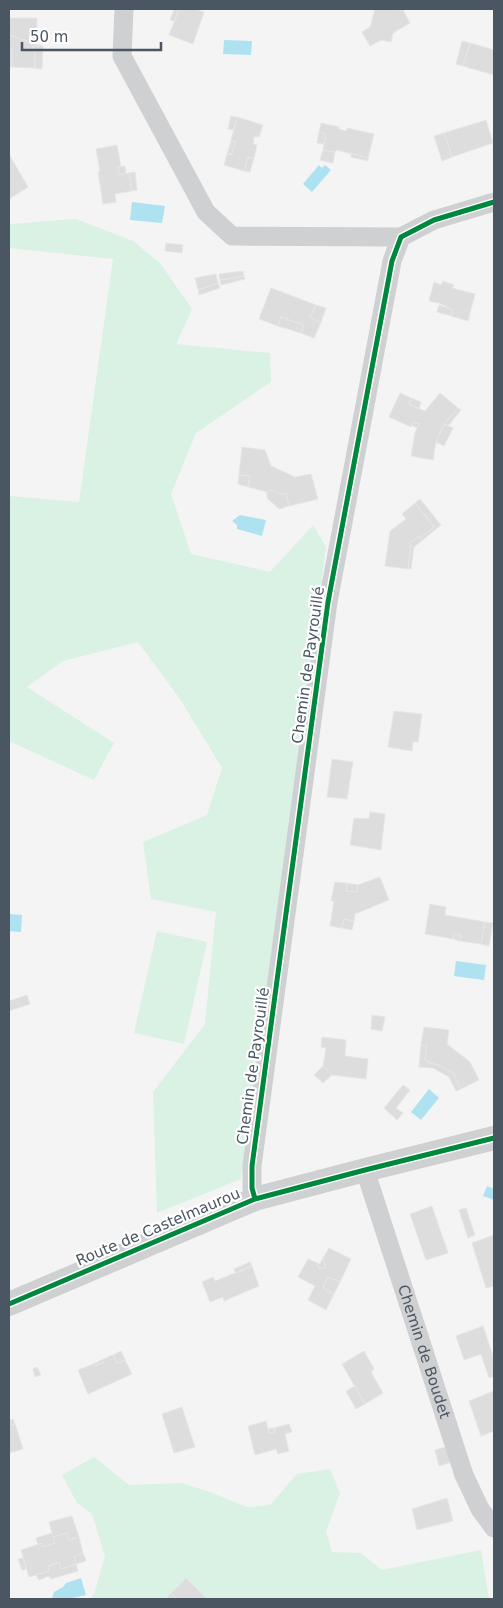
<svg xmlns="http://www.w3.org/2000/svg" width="503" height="1608" font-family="'DejaVu Sans',sans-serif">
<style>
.green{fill:#d9f2e3}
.water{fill:#aee2f0}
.building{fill:#ddddde;stroke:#e5e6e7}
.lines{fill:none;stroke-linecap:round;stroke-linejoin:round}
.minor{stroke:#ced0d2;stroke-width:19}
.tertiary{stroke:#ced0d2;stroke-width:24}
.cycleway-casing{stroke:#fff;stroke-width:8}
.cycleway{stroke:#00873e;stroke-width:5}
.labels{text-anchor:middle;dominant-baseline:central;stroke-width:4.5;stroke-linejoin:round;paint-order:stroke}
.street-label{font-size:15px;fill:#4a5661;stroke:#fff}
</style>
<rect width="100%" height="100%" fill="#f4f4f4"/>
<path class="green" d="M76 219 133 241 160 263 192 309 176 344 270 353 271 382 196 433 171 494 191 554 270 572 313 525 326 547 305 714 241 1179 157 1213 153 1092 205 1024 216 912 151 899 143 842 207 815 222 768 180 699 138 642 63 661 27 687 114 743 94 780 9 741V496L79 502 113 259 9 248V224Z
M157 931 207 942 184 1044 134 1033Z
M94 1457 129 1485 181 1483 210 1492 247 1507 270 1505 297 1474 330 1469 340 1493 326 1531 332 1552 361 1553 382 1570 481 1550 489 1599H90L94 1594 105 1557 92 1514 77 1503 62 1475Z"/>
<path class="water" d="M224 40 252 41 251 55 223 54Z
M319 165 322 168 325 165 331 170 312 192 303 184Z
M132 202 165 206 162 223 130 220Z
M240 515 266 520 262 536 237 529V525L232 521Z
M9 914 22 915 21 932 9 931Z
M456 961 486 965 484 980 454 976Z
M429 1089 439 1098 421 1120 411 1112Z
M487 1186 494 1189V1200L483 1196Z
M81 1578 86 1595 68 1599H52L54 1592 63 1587 66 1583Z"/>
<path class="building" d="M174 9H179L175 21 170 20Z
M179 9H194L204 12 193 44 169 35Z
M375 9 403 10 410 23 393 33 391 42 381 40 370 46 362 32 370 27Z
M9 18H37V44L9 35Z
M9 35 40 45 33 46V52H35V68L12 67V50H9Z
M462 41 470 43 463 66 456 64Z
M470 43 494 50V75L463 66Z
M40 45 43 46 42 69 35 68V52H33V46Z
M9 50H12V67H9Z
M231 116 237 117 234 130 228 129Z
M237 117 263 125 259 137H254L253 144 257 145 254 158 248 157 244 171 224 165 227 154H232L235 142 231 141Z
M486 120 493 143 452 157 444 133Z
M321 123 339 127V129L346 131 347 128 374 134 368 158 336 150 335 152 323 150 326 134 319 132Z
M319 132 326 134 324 144 317 143Z
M444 133 452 157 442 161 434 136Z
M231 141 235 142 232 154H227Z
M117 145 121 167H118L119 175 129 173 132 191 115 194 116 202 103 204 98 172 100 171 96 149Z
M323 150 335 152 333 163 320 160Z
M351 153 368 158V161L351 157Z
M10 156 28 187 9 199V157Z
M248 157 254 158 250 172 244 171Z
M125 166 126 174 119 175 118 167Z
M135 172 137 190 132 191 129 173Z
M166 243 183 245 182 253 165 251Z
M243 271 244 276 220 280 219 274Z
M216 274 218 283 198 290 195 278Z
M244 276 245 279 221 285 220 280Z
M443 281 454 285 452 288 475 294 468 321 451 316 453 310 439 303 429 301 434 282 441 285Z
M218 283 220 288 199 295 198 290Z
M271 288 316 305 310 318 321 322 314 338 301 333 304 325 281 317 278 326 259 319Z
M316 305 326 308 321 322 310 318Z
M439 305 453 310 451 316 437 312Z
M281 317 304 325 301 333 278 326Z
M400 393 411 398 409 404 425 411 440 393 458 408 444 424 436 442 433 460 411 456 415 433 419 424 413 422 411 427 389 417Z
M411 398 421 402 419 409 409 404Z
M458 408 461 410 448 426 444 424Z
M413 422 419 424 417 428 411 425Z
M444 424 453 428 444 446 436 442Z
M242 447 265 450 271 466 295 477 311 474 318 499 289 506 286 493 281 494 271 490 267 492 248 487 250 476 239 475Z
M239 475 250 476 248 487 238 484Z
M271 490 281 494 286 493 289 506 279 509 267 498V492Z
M420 499 441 525 414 547 411 569H408L411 545 409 543 419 536 420 538 434 527 415 503Z
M415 503 434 527 420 538 419 536 409 543 411 545 408 569 385 566 390 531 406 519 402 514Z
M394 711 422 714 418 742H413L412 751 388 747Z
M332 759 353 762 347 799 327 797Z
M370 812 385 814 381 850 350 845 354 818 369 819Z
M380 877 389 900 355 914 354 921 344 919 342 928 330 926 334 901H331L335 882 347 883 346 891 357 892 358 885Z
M347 883 358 885 357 892 346 891Z
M430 904 446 907 445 915 485 922 481 944 460 941 461 935 454 934 453 939 425 934Z
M344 919 354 921 352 930 342 928Z
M485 922 493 923 489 946 481 944Z
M454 934 461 935 460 941 453 939Z
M27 995 30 1004 9 1011V1001Z
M372 1015 385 1017 382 1031 371 1029Z
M424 1027 449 1030 447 1044 470 1062 479 1080 461 1089 453 1073 439 1065 429 1063 425 1059 427 1046 421 1045Z
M322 1037 346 1040 345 1056 368 1059 366 1079 332 1075 323 1066 326 1048 321 1047Z
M421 1045 427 1046 425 1059 429 1063 439 1065 453 1073 461 1089 456 1091 449 1077 433 1068 419 1067Z
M323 1066 332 1075 323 1083 314 1075Z
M403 1085 410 1090 396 1108 403 1113 397 1120 384 1108Z
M432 1206 448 1253 426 1260 410 1214Z
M466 1208 475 1235 468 1238 459 1210Z
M494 1235V1286L486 1288 472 1243Z
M329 1248 351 1259 340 1282 328 1277 323 1288 334 1294 326 1310 308 1300 315 1286 298 1277 308 1259 317 1263 319 1269 326 1267 323 1258Z
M323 1258 326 1267 319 1269 317 1263 320 1264Z
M250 1262 252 1266 236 1273 234 1269Z
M252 1266 259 1286 224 1301 223 1297 210 1302 202 1282 213 1277 215 1281Z
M328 1277 340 1282 334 1294 323 1288Z
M483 1326 494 1359V1376L489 1378 481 1354 464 1360 456 1336Z
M121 1351 125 1360 117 1363 113 1355Z
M364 1351 374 1369 371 1372 383 1393 365 1404 342 1364Z
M113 1355 117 1363 125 1360 132 1374 88 1394 78 1370 94 1364 95 1366 104 1362 103 1359Z
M103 1359 104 1362 95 1366 94 1364Z
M37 1367 41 1375 35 1377 33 1369Z
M355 1386 365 1404 356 1409 346 1391Z
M494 1391V1431L481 1436 469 1401Z
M182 1407 195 1447 174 1453 162 1414Z
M13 1419 15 1424 9 1426V1420Z
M266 1421 269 1433 275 1432 274 1428 289 1424 292 1432 285 1434 289 1451 278 1454 276 1449 255 1455 248 1426Z
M15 1424 23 1449 9 1453V1426Z
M274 1428 275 1432 269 1433 268 1429Z
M448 1446 452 1462 439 1466 435 1450Z
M447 1498 453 1521 417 1530 412 1509Z
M72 1516 79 1537 69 1540 67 1533 53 1537 49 1522Z
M52 1533 55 1543 43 1547 42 1543 38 1545 36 1538Z
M67 1533 69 1540 79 1537 83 1553 74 1557 76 1564 61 1569 59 1562 48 1566 49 1571 29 1577 21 1550 42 1543 43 1547 55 1543 53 1537Z
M83 1553 86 1561 76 1564 74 1557Z
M23 1558 26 1569 22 1570 18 1559Z
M59 1562 61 1569 76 1564 78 1571 51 1579 49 1576 39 1580 36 1575 49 1571 48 1566Z
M186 1578 207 1599H177L171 1593Z
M171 1593 177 1599H167V1597Z"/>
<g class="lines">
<g class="minor">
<path d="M124 9 122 56 206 212 232 236 401 237"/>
<path id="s1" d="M365 1170 464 1475 480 1509 494 1528"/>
<path d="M255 1199 252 1188V1166L328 602 392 261 401 237 434 220 494 202"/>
</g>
<path class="tertiary" d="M9 1304 255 1199 365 1170 494 1138"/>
<defs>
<path id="cycleway" d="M255 1199 252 1188V1166L328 602 392 261 401 237 434 220 494 202
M9 1304 255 1199 365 1170 494 1138"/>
</defs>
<use href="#cycleway" class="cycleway-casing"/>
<use href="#cycleway" class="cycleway"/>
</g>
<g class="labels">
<g class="street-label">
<text transform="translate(308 665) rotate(-82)">Chemin de Payrouillé</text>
<text transform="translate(253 1066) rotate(-82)">Chemin de Payrouillé</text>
<text transform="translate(158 1227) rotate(-23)">Route de Castelmaurou</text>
<text stroke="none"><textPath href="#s1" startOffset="191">Chemin de Boudet</textPath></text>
</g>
</g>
<rect width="503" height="1608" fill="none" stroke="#4a5661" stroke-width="20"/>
<path d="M22 42v8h139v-8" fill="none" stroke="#4a5661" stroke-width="2.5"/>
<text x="30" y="42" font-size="15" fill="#4a5661" stroke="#ffffff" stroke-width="4" paint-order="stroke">50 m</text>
</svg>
